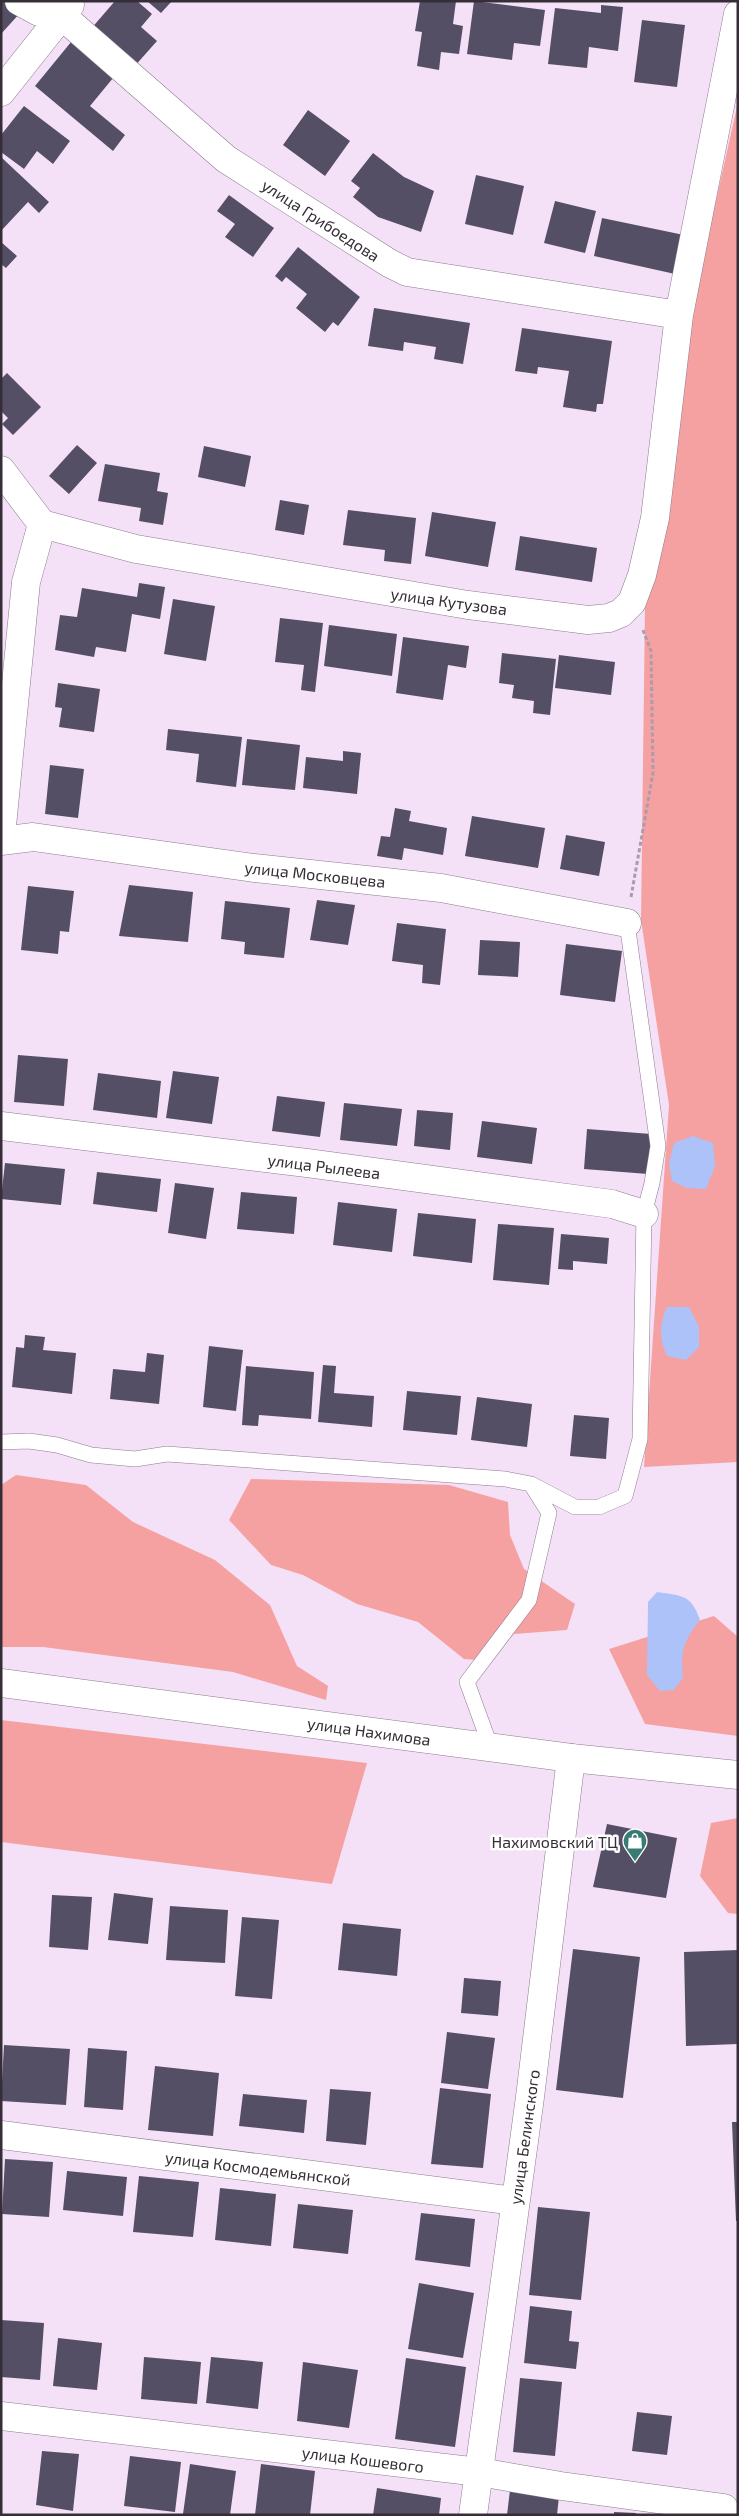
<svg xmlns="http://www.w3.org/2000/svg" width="739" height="2516" font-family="'Exo 2',sans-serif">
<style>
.forest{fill:#f6a1a1}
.water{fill:#acc2f9}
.building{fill:#544f65}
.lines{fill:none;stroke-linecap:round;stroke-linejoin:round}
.service-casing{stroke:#8c7a8d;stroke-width:16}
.minor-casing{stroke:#8c7a8d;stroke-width:29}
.secondary-casing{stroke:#8c7a8d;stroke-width:29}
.path{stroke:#ab9bac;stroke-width:3;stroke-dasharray:4 2.5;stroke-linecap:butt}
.service{stroke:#fff;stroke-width:15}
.minor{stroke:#fff;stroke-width:28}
.secondary{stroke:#fff;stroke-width:28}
.labels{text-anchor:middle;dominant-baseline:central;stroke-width:5;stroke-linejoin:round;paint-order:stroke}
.street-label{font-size:16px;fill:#362e36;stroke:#fff}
.poi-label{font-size:16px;fill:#362e36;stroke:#fff;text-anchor:end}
</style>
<rect width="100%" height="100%" fill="#f5e1f7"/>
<path class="forest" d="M738 102V1462L644 1467 669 1105 641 920 645 606 691 313Z
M16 1475 86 1485 133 1522 215 1560 270 1605 297 1666 328 1686 326 1700 233 1672 43 1647H1V1485Z
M251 1479 449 1485 508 1502 510 1535 524 1569 575 1604 567 1630 514 1634 490 1661 464 1659 418 1622 357 1604 303 1575 271 1565 229 1520Z
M714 1616 738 1637V1736L645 1724 609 1649Z
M1 1720 367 1763 332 1884 1 1842Z
M738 1818V1914L728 1913 700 1876 711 1823Z"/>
<path class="water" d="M693 1136 713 1143 715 1166 706 1189 687 1188 672 1181 669 1163 674 1143Z
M667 1307H689L699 1327V1347L686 1360 667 1356C659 1340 659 1324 667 1307Z
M657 1592C682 1596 691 1594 700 1620 684 1640 680 1651 683 1677L674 1690 660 1691 647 1675 648 1602Z"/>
<path class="building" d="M1 1H7L20 13 1 34Z
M115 1H137L152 14 141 27 157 41 133 68 90 30Z
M147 1H172L161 13Z
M420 1H456L453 24 463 26 459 54 441 52 439 70 417 66 422 32 415 31Z
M474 1 545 10 540 46 514 43 512 60 467 54Z
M601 5 623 7 618 51 589 47 587 68 548 64 555 8 601 13Z
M642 20 685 25 677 87 634 82Z
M76 36 118 72 90 106 125 135 113 151 35 86Z
M24 106 70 141 53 164 37 151 24 169 1 152V135Z
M308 110 350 141 325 176 283 145Z
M373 153 404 177 434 191 421 232 378 217 353 197 360 188 351 181Z
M1 157 49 202 39 213 28 202 1 231Z
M476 175 524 186 513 235 465 224Z
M229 195 274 228 253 257 225 237 235 224 217 211Z
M555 201 596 211 585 253 544 243Z
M602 218 684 235 675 274 594 256Z
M1 242 17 256 6 268 1 264Z
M298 247 360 297 338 326 333 322 325 332 296 308 307 294 286 277 282 282 275 276Z
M374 308 470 323 463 364 434 359 436 347 404 342 403 351 368 346Z
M522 328 612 341 603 404H597L596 412 563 407 569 371 538 367 537 374 515 371Z
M7 373 41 407 13 435 2 424 8 418 1 411V379Z
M77 445 97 463 69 494 49 476Z
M204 446 251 456 245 487 198 477Z
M105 464 160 473 157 491 168 493 163 525 139 521 141 508 98 501Z
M280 500 309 505 304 535 275 530Z
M348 510 416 518 411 564 384 561 385 550 343 545Z
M432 512 496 522 488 567 425 556Z
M520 536 597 548 592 582 515 570Z
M139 583 165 587 160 619 132 614 126 652 96 647 94 657 55 650 60 615 77 617 82 588 137 597Z
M173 599 215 606 206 661 164 654Z
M280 618 323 623 315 692 301 690 304 665 275 662Z
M329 625 397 634 392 676 324 666Z
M403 637 469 646 466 668 448 665 443 700 396 693Z
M502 653 556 659 550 715 533 713 534 701 512 698 514 685 499 683Z
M559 655 615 662 611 695 555 688Z
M58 683 100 689 94 732 59 727 62 708 55 707Z
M168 729 242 737 236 787 196 782 199 754 166 750Z
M247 739 300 745 295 790 242 785Z
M343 751 361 753 357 794 303 788 306 757 343 761Z
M50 765 84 769 78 818 45 814Z
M395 808 411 811 409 821 447 828 443 855 404 848 402 860 377 856 381 836 390 837Z
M472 816 545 828 538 868 465 856Z
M566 835 605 842 599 876 560 869Z
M129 885 193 892 188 942 119 936Z
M28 886 74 891 69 932 60 931 58 954 21 950Z
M317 900 355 905 348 945 310 940Z
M225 901 290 908 284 958 244 954 245 942 221 939Z
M397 923 446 929 440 985 422 983 423 965 392 961Z
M480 940 520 942 518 977 478 975Z
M566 944 622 951 615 1002 560 995Z
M18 1055 68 1059 64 1106 14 1102Z
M173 1071 219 1077 212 1124 166 1118Z
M98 1073 161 1081 157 1118 93 1110Z
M277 1096 325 1102 320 1137 272 1131Z
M344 1103 402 1109 397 1146 340 1140Z
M417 1110 453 1113 450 1150 414 1146Z
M482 1121 537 1128 532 1164 477 1157Z
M587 1129 651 1134 648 1174 584 1169Z
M5 1163 65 1169 61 1205 1 1199Z
M97 1172 161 1179 157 1212 93 1204Z
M175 1183 214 1188 206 1239 168 1233Z
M241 1192 297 1197 294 1234 237 1229Z
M338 1202 397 1209 392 1252 333 1245Z
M418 1213 476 1219 472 1263 413 1256Z
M498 1224 554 1228 549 1285 493 1280Z
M561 1234 609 1238 607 1264 573 1261V1270L558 1269Z
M25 1335 45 1337 43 1350 76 1353 72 1394 12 1387 16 1347 24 1348Z
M209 1346 243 1350 236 1411 203 1407Z
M147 1353 164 1355 159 1404 110 1399 113 1369 145 1372Z
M323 1365 336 1366 334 1393 374 1396 372 1427 318 1422Z
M246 1366 314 1372 311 1419 259 1415 258 1426 242 1425Z
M407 1391 461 1396 457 1435 403 1430Z
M477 1397 532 1404 527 1447 471 1440Z
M574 1415 609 1418 606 1459 570 1456Z
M607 1824 677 1838 666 1898 593 1887Z
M114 1893 153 1898 148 1944 108 1940Z
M52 1895 92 1897 88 1950 49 1947Z
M170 1906 228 1910 225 1963 166 1960Z
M242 1917 279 1920 272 1999 235 1996Z
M343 1923 401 1929 397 1976 338 1970Z
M573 1949 640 1957 623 2098 556 2090Z
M738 1950V2044L686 2046 684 1952Z
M464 1978 501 1981 498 2016 461 2013Z
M447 2032 495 2038 488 2089 441 2083Z
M4 2045 70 2049 66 2105 1 2101Z
M88 2048 127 2051 123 2110 84 2107Z
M155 2066 219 2073 213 2136 148 2130Z
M440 2088 491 2094 483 2168 431 2164Z
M330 2089 371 2092 366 2145 326 2141Z
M243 2094 307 2100 304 2133 239 2126Z
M732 2122H738V2221H736Z
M5 2159 53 2162 49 2217 2 2214Z
M67 2171 127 2177 123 2216 63 2210Z
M139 2176 199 2182 193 2237 133 2232Z
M220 2188 276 2194 271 2246 215 2240Z
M298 2204 353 2210 348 2254 293 2248Z
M538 2207 590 2212 581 2300 529 2295Z
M421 2213 475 2219 470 2267 415 2260Z
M419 2283 474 2293 463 2358 408 2349Z
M530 2306 572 2311 569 2341 579 2342 576 2369 524 2363Z
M1 2320 44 2323 40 2380 1 2377Z
M58 2338 102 2343 97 2390 53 2386Z
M144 2357 201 2362 197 2404 141 2399Z
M211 2357 263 2362 258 2409 206 2403Z
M406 2358 466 2367 455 2447 395 2439Z
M303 2362 358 2370 349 2428 297 2421Z
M520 2378 562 2382 555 2456 513 2452Z
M637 2412 672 2416 667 2455 632 2451Z
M42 2451 79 2454 73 2511 36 2505Z
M130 2456 181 2462 175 2512 124 2506Z
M190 2464 236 2471 230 2515 183 2514Z
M261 2464 315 2471 310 2515H255Z
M377 2488 441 2498 439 2515H373Z
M510 2490 559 2496 557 2515H507Z
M614 2512 636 2513V2515H614Z"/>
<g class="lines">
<defs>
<path id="service" d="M1 1442 29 1441 57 1445 91 1455 135 1459 167 1454 505 1479 531 1484 575 1507H599L625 1496 640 1439 644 1214 652 1183 658 1146 627 923
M491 1748 467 1682 529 1600 549 1513 532 1486"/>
<path id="minor" d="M19 1 39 12 61 15 226 159 389 263 407 272 679 315
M1 92 70 5
M1 470 42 524 136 549 468 605 588 620 609 618 621 613 632 602 642 575 655 518 679 315 738 14
M1 836 26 582 42 524
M1 841 33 837 254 868 441 888 627 923
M1 1126 307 1163 612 1204 644 1214
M1 2135 515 2201
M1 2416 479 2472 561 2486 724 2508
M473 2515 530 2097 571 1758"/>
<path id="secondary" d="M1 1683 571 1758 738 1775"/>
</defs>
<use href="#service" class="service-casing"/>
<use href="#minor" class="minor-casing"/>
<use href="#secondary" class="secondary-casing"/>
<path class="path" d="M631 897 653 773 651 651 643 630"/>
<use href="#service" class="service"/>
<use href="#minor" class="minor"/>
<use href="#secondary" class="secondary"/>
</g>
<defs>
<symbol id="shop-pin" viewBox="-11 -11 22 30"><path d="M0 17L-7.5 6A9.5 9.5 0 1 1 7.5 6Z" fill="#367c73" stroke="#fff"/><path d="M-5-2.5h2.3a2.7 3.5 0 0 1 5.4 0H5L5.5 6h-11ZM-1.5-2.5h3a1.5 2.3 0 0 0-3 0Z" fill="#fff"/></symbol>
</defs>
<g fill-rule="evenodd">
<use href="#shop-pin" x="621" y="1827" width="28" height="38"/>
</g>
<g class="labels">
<g class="street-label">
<text transform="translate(321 220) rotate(33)">улица Грибоедова</text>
<text transform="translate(449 601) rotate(8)">улица Кутузова</text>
<text transform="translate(315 874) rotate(6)">улица Московцева</text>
<text transform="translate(324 1166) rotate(7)">улица Рылеева</text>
<text transform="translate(369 1731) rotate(8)">улица Нахимова</text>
<text transform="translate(524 2137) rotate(-82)">улица Белинского</text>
<text transform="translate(258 2168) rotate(7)">улица Космодемьянской</text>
<text transform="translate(363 2459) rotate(7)">улица Кошевого</text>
</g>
<g class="poi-label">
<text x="618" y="1841">Нахимовский ТЦ</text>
</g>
</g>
<rect width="739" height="2516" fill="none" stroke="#362e36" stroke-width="5"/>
</svg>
